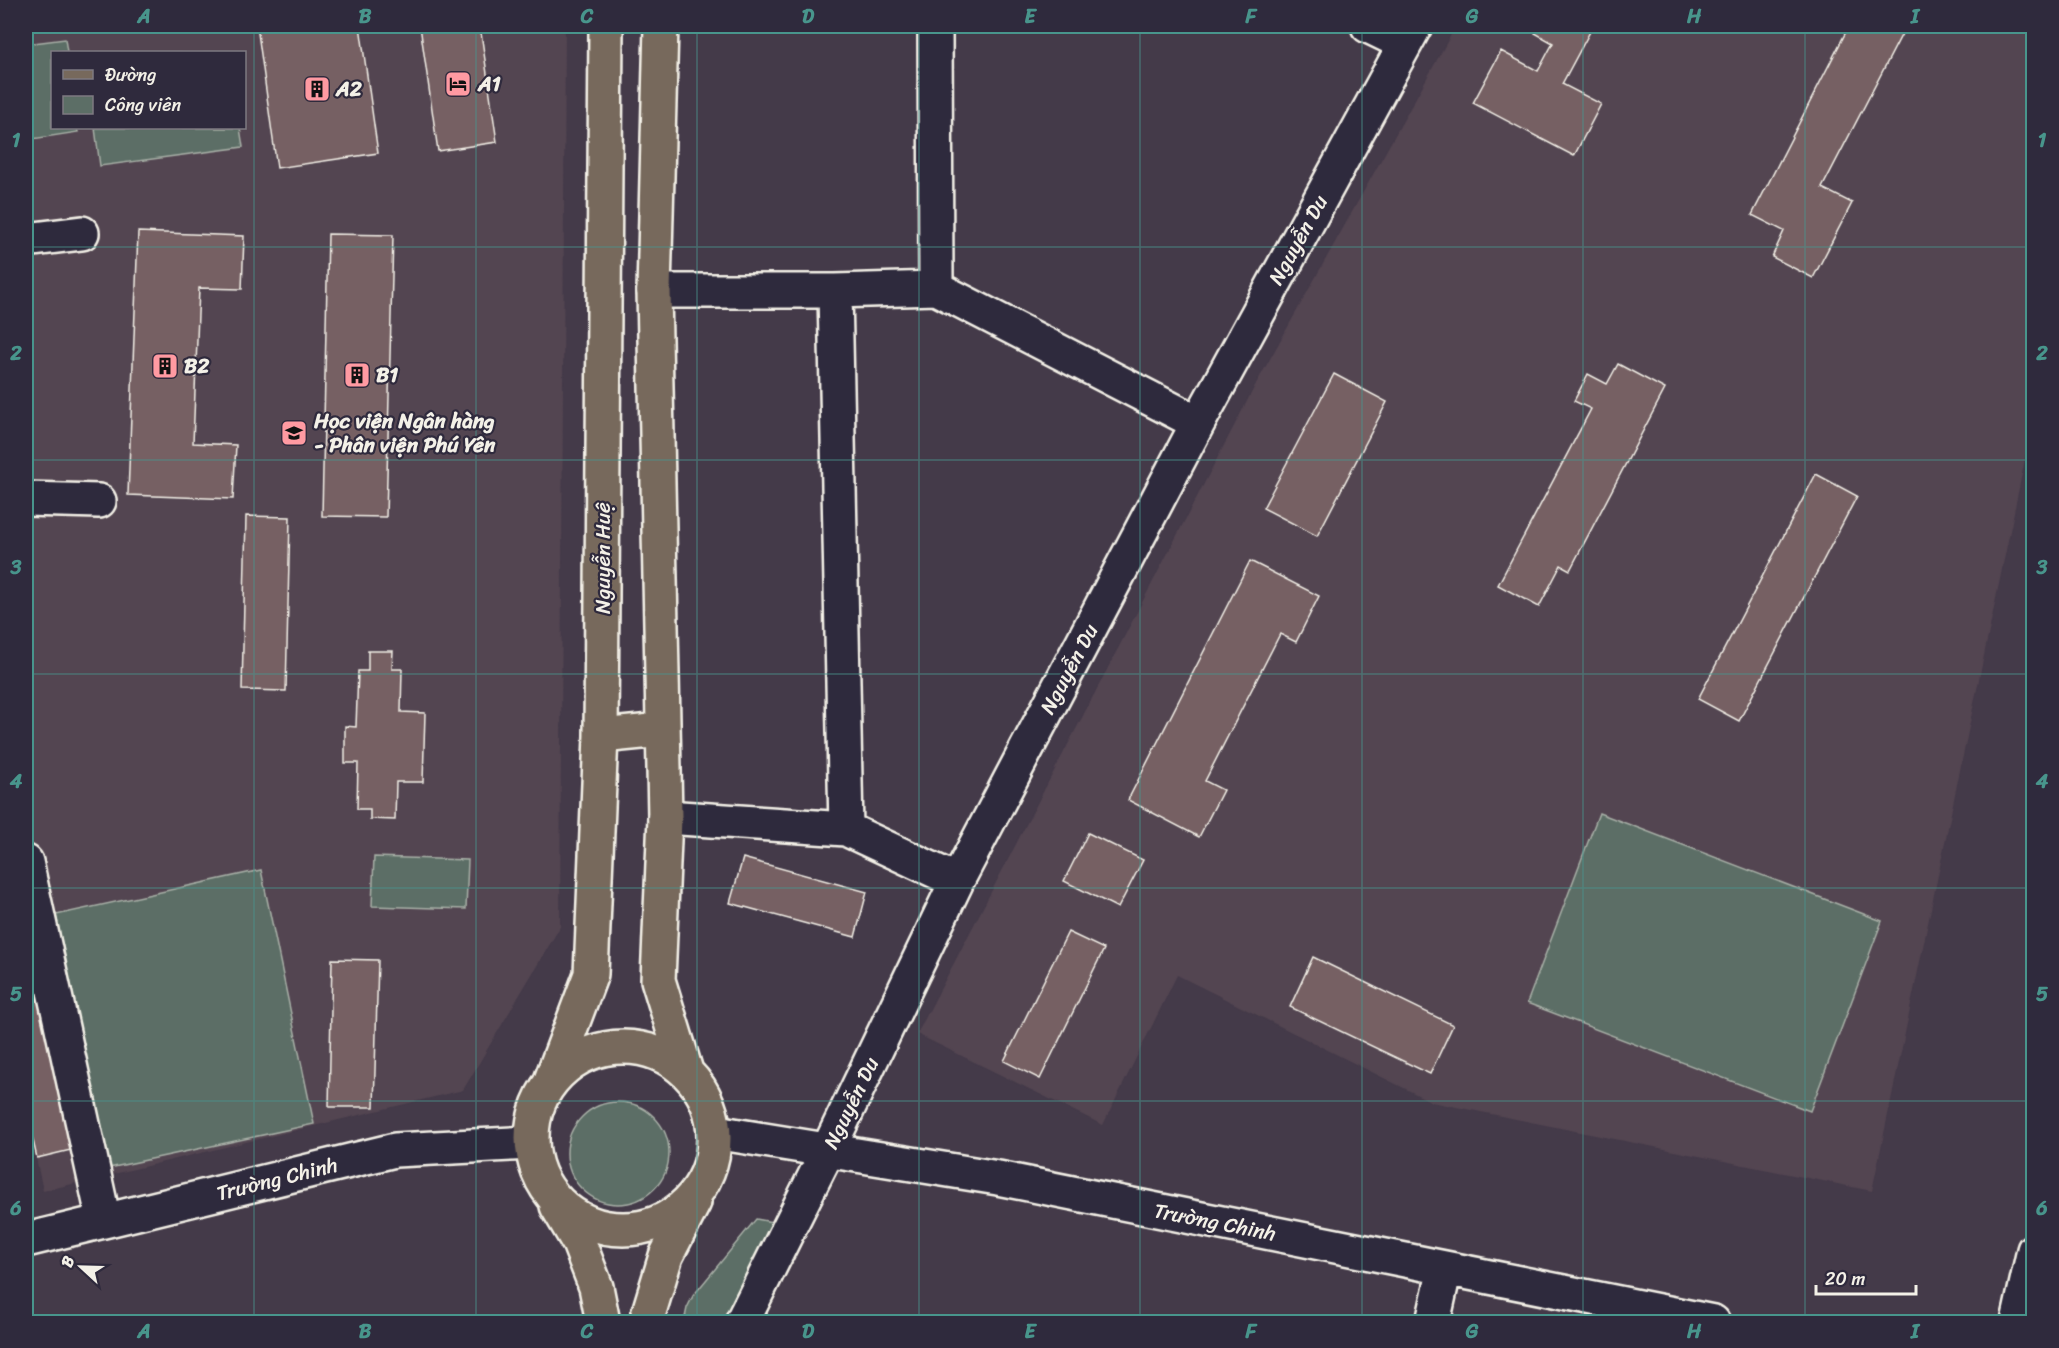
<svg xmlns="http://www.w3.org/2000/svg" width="2059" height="1348" font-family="Sriracha,sans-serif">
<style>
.built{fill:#534551;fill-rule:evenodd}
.green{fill:#5c6e66;stroke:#a8b0a7;stroke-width:1.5}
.building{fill:#766064;stroke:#f4f1e8;stroke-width:1.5}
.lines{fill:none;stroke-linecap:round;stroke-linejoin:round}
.minor-casing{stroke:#f4f1e8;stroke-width:38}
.major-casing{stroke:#f4f1e8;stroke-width:38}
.minor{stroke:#2f2a3d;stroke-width:33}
.major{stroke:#77695c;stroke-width:33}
.grid{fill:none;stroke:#48958c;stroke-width:1.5;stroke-opacity:0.55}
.labels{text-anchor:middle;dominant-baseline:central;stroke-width:4.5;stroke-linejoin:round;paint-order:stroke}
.poi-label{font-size:21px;font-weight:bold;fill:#f4f1e8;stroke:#2f2a3d;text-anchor:start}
.street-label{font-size:21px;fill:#f4f1e8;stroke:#2f2a3d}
.neatline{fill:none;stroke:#48958c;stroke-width:2}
.grid-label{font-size:20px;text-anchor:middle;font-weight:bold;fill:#48958c}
</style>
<rect width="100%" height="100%" fill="#443a49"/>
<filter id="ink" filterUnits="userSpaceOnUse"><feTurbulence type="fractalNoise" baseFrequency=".0167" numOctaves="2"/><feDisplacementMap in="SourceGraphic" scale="12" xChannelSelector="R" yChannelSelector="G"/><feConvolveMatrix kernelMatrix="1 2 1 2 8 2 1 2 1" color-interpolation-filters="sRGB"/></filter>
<g filter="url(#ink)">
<path class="built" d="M26 26H565L560 927 463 1090 43 1191 26 1110ZM52 52H244V128H52Z
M1456 26H2033V421L1872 1191 1432 1102 1177 975 1103 1125 917 1034 1256 384Z"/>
<path class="green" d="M65 39 67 52H52V128H77L78 132 26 140V44Z
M95 128H240L243 147 100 166Z
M1599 813 1882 921 1810 1111 1527 1003Z
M374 857 468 860 466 909 372 906Z
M261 870 314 1124 109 1168 56 915Z
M567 1153a51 51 0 1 1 102 0a51 51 0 1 1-102 0Z
M756 1219 772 1222 777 1233 729 1322H684L687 1308 693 1296Z"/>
<path class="building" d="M257 26H360L378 153 277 168Z
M420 26H480L497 142 438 151Z
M1539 26H1593L1562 84 1601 104 1574 156 1473 103 1501 51 1538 71 1553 43 1535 33Z
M1849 26H1906L1822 188 1852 203 1813 278 1772 257 1784 231 1752 215Z
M138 232 244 236 242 289 199 288 193 443 236 445 233 499 128 495Z
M328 234 393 235 386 517 322 516Z
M1618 364 1665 389 1570 570 1561 565 1539 607 1498 585 1591 409 1574 401 1588 374 1607 384Z
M1334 374 1387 402 1317 536 1263 508Z
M1816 474 1857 496 1739 721 1698 699Z
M246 516 290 517 286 691 242 690Z
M1250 561 1319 596 1296 642 1280 634 1205 781 1223 790 1199 837 1128 800Z
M368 651H393L392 669H402L401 712 425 713 423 782H396L395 820 370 819V809H357L358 763H345V726L356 727 358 671H368Z
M1088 833 1143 860 1118 908 1064 881Z
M743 858 867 892 855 937 730 903Z
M1068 932 1104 949 1040 1079 1004 1061Z
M1313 957 1453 1025 1430 1074 1290 1007Z
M332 959 378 960 374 1107H329Z
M30 961 75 1149 37 1158 26 1110V962Z"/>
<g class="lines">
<defs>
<path id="minor" d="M935 26 936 288
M1368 26 1405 44
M26 240 82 233
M654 291H835L936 288 1198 423
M835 291 846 829
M26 499 99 501
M665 817 846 829 957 881
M26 862 104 1221
M715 1132 998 1178 1713 1322
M26 1240 395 1150 531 1143
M742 1322 828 1150 957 881 1198 423 1415 26
M1433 1322 1445 1268
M2018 1322 2034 1250"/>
<path id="major" d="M661 26 654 291 665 817 658 980 686 1071
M601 736 662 730
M532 1138a91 91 0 1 1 182 0a91 91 0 1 1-182 0Z
M550 1083 591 974 601 736 606 26
M557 1206 579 1243 596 1287 603 1322
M646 1322 666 1256 694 1202"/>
</defs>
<use href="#minor" class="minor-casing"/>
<use href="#major" class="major-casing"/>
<use href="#minor" class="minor"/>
<use href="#major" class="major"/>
</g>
</g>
<path class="grid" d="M254 26V1322M476 26V1322M697 26V1322M919 26V1322M1140 26V1322M1362 26V1322M1583 26V1322M1805 26V1322M26 247H2034M26 460H2034M26 674H2034M26 888H2034M26 1101H2034"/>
<defs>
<symbol id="hotel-square" viewBox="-11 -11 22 22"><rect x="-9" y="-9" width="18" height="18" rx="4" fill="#ff9aa2" stroke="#2f2a3d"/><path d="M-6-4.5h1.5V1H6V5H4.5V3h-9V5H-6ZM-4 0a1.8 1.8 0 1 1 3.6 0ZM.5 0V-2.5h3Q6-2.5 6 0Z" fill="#111"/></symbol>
<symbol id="building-square" viewBox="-11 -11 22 22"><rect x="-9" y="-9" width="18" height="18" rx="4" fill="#ff9aa2" stroke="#2f2a3d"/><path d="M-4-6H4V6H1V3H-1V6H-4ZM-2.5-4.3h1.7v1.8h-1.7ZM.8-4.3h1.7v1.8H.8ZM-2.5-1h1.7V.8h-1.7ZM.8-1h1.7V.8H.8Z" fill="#111"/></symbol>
<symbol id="university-square" viewBox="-11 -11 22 22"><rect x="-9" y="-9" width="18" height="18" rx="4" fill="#ff9aa2" stroke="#2f2a3d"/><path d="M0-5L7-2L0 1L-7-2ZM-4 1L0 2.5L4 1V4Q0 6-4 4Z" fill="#111"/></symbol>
</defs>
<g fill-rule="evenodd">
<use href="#hotel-square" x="443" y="69" width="30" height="30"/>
<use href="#building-square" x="302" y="74" width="30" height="30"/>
<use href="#building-square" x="150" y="351" width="30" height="30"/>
<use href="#building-square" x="342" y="360" width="30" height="30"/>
<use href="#university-square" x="279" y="418" width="30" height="30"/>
</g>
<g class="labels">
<g class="poi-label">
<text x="478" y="84">A1</text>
<text x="336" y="89">A2</text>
<text x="184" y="366">B2</text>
<text x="376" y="375">B1</text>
<text x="314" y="421">Học viện Ngân hàng<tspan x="314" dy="24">- Phân viện Phú Yên</tspan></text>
</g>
<g class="street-label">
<text transform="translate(1298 240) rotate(-61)">Nguyễn Du</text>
<text transform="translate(603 558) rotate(-90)">Nguyễn Huệ</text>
<text transform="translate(1069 669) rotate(-62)">Nguyễn Du</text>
<text transform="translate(851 1103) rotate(-64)">Nguyễn Du</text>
<text transform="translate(277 1179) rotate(-14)">Trường Chinh</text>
<text transform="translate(1215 1222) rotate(11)">Trường Chinh</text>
</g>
</g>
<rect width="2059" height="1348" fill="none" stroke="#2f2a3d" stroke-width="66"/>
<rect x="51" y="51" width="195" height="78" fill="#2f2a3d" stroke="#7e7a81" stroke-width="1.5"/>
<rect x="63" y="70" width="30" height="9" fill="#77695c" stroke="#7e7a81" stroke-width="1.5"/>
<text x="105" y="81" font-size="18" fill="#f4f1e8">Đường</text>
<rect x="63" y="96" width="30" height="18" fill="#5c6e66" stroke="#7e7a81" stroke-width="1.5"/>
<text x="105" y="111" font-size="18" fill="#f4f1e8">Công viên</text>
<g transform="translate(81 1267) rotate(292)" stroke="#2f2a3d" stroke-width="4.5" paint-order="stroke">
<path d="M0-4.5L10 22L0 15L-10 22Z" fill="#f4f1e8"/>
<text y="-9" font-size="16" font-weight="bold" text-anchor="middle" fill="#f4f1e8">B</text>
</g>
<path d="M1816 1285v9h100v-9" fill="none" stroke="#f4f1e8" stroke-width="3"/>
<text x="1825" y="1285" font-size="18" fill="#f4f1e8" stroke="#2f2a3d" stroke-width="4.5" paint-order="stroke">20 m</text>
<rect x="33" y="33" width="1993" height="1282" class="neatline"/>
<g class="grid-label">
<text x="144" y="23">A</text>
<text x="365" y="23">B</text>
<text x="587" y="23">C</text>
<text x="808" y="23">D</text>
<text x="1030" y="23">E</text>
<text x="1251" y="23">F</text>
<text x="1472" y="23">G</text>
<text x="1694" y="23">H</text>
<text x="1915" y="23">I</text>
<text x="16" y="147">1</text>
<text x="2042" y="147">1</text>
<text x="16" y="360">2</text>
<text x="2042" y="360">2</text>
<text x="16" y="574">3</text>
<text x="2042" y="574">3</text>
<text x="16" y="788">4</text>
<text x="2042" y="788">4</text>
<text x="16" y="1001">5</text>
<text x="2042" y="1001">5</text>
<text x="16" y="1215">6</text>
<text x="2042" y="1215">6</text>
<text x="144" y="1338">A</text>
<text x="365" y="1338">B</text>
<text x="587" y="1338">C</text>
<text x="808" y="1338">D</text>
<text x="1030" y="1338">E</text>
<text x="1251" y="1338">F</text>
<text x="1472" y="1338">G</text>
<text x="1694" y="1338">H</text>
<text x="1915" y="1338">I</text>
</g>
</svg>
